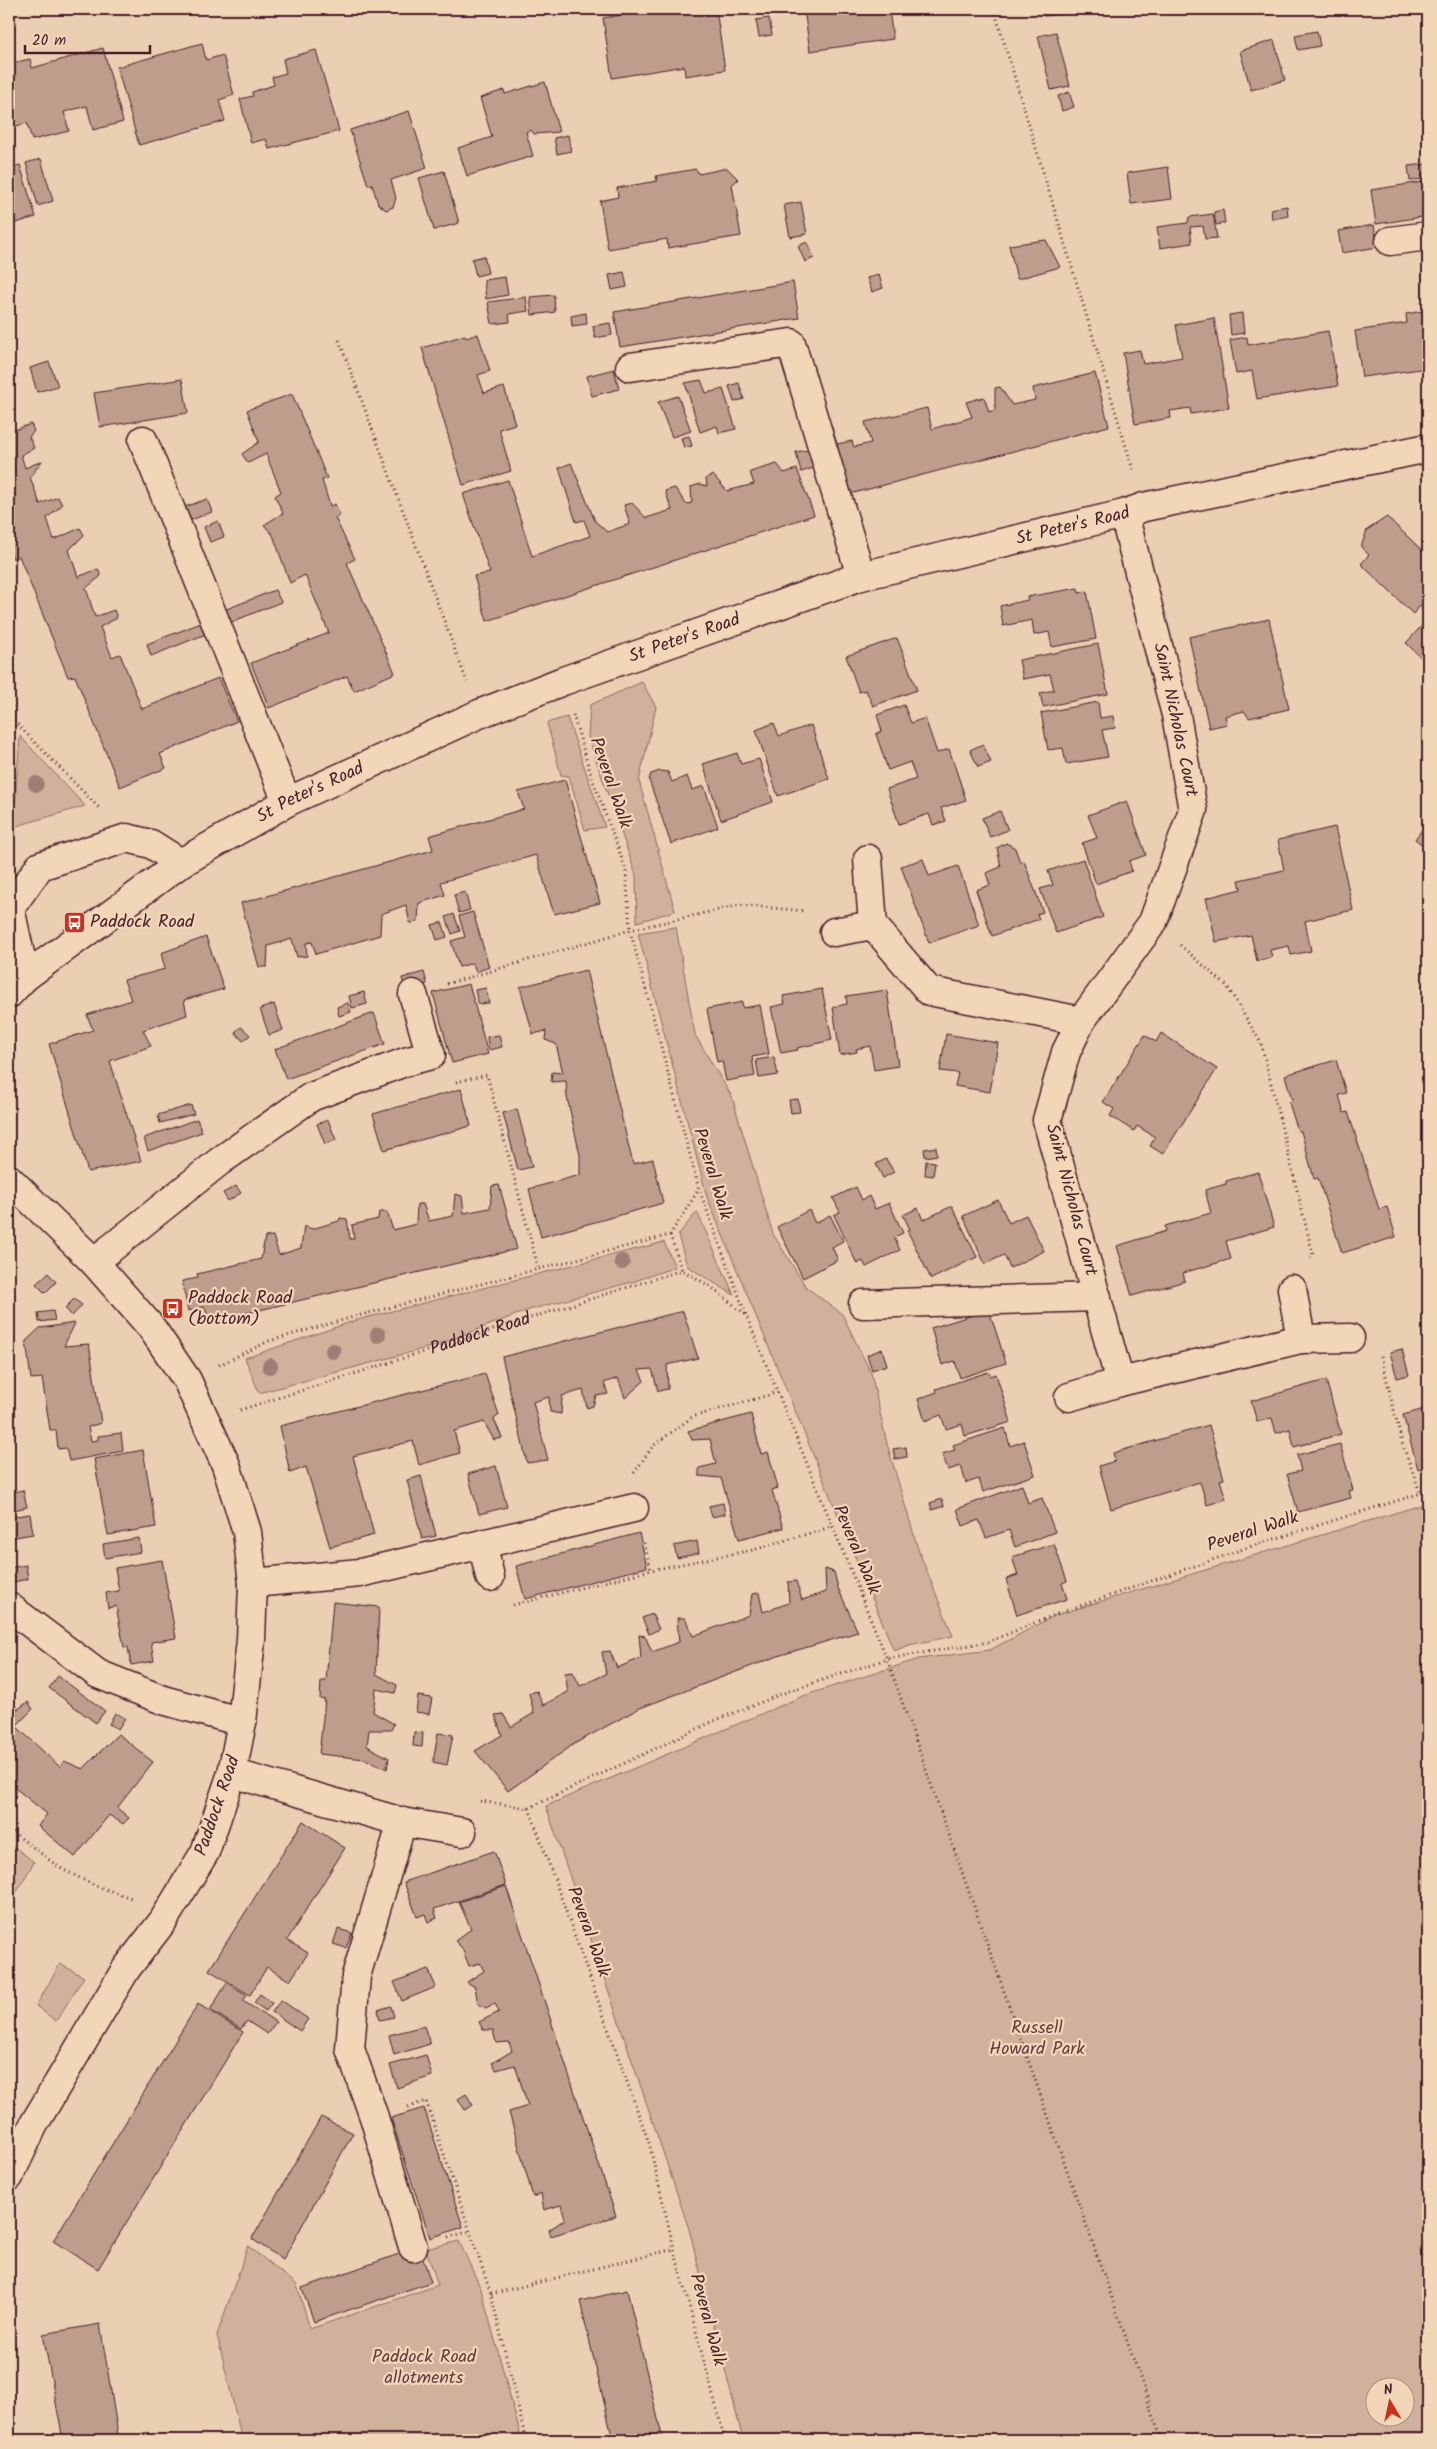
<svg xmlns="http://www.w3.org/2000/svg" width="1437" height="2449" font-family="Kalam,sans-serif">
<style>
.green{fill:#d0b29c;stroke:#8d6864;fill-rule:evenodd}
.building{fill:#be9d8d;stroke:#4a1f2b}
.lines{fill:none;stroke-linecap:round;stroke-linejoin:round}
.minor-casing{stroke:#4a1f2b;stroke-width:31}
.path{stroke:#4a1f2b;stroke-width:3;stroke-dasharray:1 4;stroke-linecap:butt}
.minor{stroke:#f1d6b8;stroke-width:28}
.tree{fill:#a17e74}
.labels{text-anchor:middle;dominant-baseline:central;stroke-width:4.5;stroke-linejoin:round;paint-order:stroke}
.street-label{font-size:18px;fill:#4a1f2b;stroke:#f1d6b8}
.poi-label{font-size:18px;fill:#4a1f2b;stroke:#f1d6b8;text-anchor:start}
.park-label{font-size:18px;fill:#653c42;stroke:#f1d6b8}
</style>
<rect width="100%" height="100%" fill="#eacfb2"/>
<filter id="ink" filterUnits="userSpaceOnUse"><feTurbulence type="fractalNoise" baseFrequency=".02" numOctaves="2"/><feDisplacementMap in="SourceGraphic" scale="10" xChannelSelector="R" yChannelSelector="G"/><feConvolveMatrix kernelMatrix="1 2 1 2 8 2 1 2 1" color-interpolation-filters="sRGB"/></filter>
<g filter="url(#ink)">
<path class="green" d="M642 682 656 707 639 781 675 911 637 922 636 875 588 737 590 705Z
M567 717 605 827 585 830 569 776 561 775 547 723Z
M20 736 85 806 13 827Z
M676 927 695 1035 732 1097 773 1234 806 1287 842 1314 871 1373 887 1444 919 1552 953 1636 909 1645 894 1651 707 1197 638 933Z
M697 1212 734 1295 687 1266 678 1235Z
M664 1242 675 1267 635 1281 529 1310 434 1346 259 1393 245 1358 357 1320Z
M1428 1503V2440H743L689 2229 546 1806 803 1696 919 1659 990 1650 1056 1615ZM1374 2386H1404V2416H1374Z
M9 1843 34 1862 9 1905Z
M60 1964 84 1977 56 2021 36 2006Z
M459 2241 481 2289 522 2440H242L217 2335 248 2246 297 2285 310 2329 438 2285 426 2249Z"/>
<path class="building" d="M659 9H716L725 70 685 76 684 66 612 78 603 18Z
M804 9H889L893 39 810 51Z
M1043 9H1087V11L1044 16Z
M769 18 772 35 759 37 756 20Z
M1317 31 1320 46 1298 50 1295 35Z
M1056 32 1070 86 1051 90 1038 36Z
M1274 40 1285 80 1251 90 1240 51Z
M202 43 206 60 223 55 234 95 219 100 225 121 139 145 117 67Z
M103 48 123 122 93 130 87 106 64 112 69 131 32 140 27 123 13 127 9 111V64L30 59 32 68Z
M316 50 339 131 269 149 266 139 251 143 240 99 253 96 252 92 274 85 272 77 286 73 283 59Z
M545 82 559 132 534 134 531 130 526 132 533 156 467 176 458 148 492 137 480 98 504 90 505 94Z
M1069 92 1074 107 1062 111 1058 96Z
M409 111 427 168 391 180 396 198 393 207 386 210 378 204 372 184 368 185 350 130Z
M568 135 571 151 557 154 554 138Z
M41 159 53 201 38 206 26 163Z
M1428 164V178L1410 181 1408 166Z
M20 165 36 217 9 225V168Z
M1168 167 1172 199 1131 204 1127 173Z
M727 168 738 179 732 185 741 236 668 248 667 239 608 249 600 201 618 197 617 188 657 181 656 176 696 169 699 174Z
M444 171 459 223 434 230 419 178Z
M1428 181V216L1376 224 1371 190Z
M801 202 807 234 790 237 784 205Z
M1287 206 1288 216 1272 219 1271 209Z
M1223 210 1225 223 1216 225 1214 212Z
M1213 214 1217 238 1205 239 1203 226 1190 227 1192 243 1160 248 1157 227 1188 223 1189 217Z
M1374 225 1378 247 1342 253 1338 231Z
M1046 240 1060 267 1017 279 1009 245Z
M807 242 814 258 805 262 798 246Z
M484 256 488 273 476 276 472 259Z
M624 272 627 287 612 290 609 275Z
M879 275 883 288 872 292 867 278Z
M505 277 508 295 486 299 484 280Z
M793 282 799 318 620 347 614 312Z
M554 295 555 312 532 315 530 297Z
M526 297 528 311 509 314 510 322 492 324 488 302Z
M1428 310V368L1362 377 1355 331 1407 323 1406 314Z
M586 313 587 324 572 326 571 316Z
M1242 313 1244 333 1231 335 1229 315Z
M1214 318 1229 408 1191 414 1190 408 1170 411 1171 418 1135 424 1123 353 1140 350 1143 364 1182 357 1176 325Z
M610 323 612 335 595 338 593 326Z
M1328 331 1338 386 1257 399 1252 371 1236 374 1230 340 1247 337 1248 345Z
M478 334 490 371 478 375 484 393 504 387 515 424 499 429 511 471 463 485 422 348 465 335 466 338Z
M49 362 58 386 37 392 30 368Z
M614 369 619 389 592 396 587 376Z
M1095 373 1109 426 850 494 837 444 852 441 854 447 871 443 865 422 927 408 932 429 972 417 966 402 984 397 989 412 995 410V388L1000 387 1012 405 1035 400 1033 388Z
M182 379 188 413 100 427 94 393Z
M701 380 706 393 723 389 736 429 719 433 717 426 700 432 685 383Z
M739 383 744 399 734 402 729 386Z
M292 394 327 478 322 480 330 506 335 504 340 515 335 518 355 559 347 563 395 673 354 691 347 676 269 708 251 663 329 633 305 575 290 583 273 535 264 525 283 513 275 496 281 492 266 454 248 463 242 454 259 442 247 410Z
M678 396 691 431 672 437 658 402Z
M31 424 34 431 29 437 34 448 21 455 25 468 42 461 30 477 40 504 58 497 62 505 47 518 54 540 80 528 84 535 69 550 78 577 98 569 101 576 86 588 95 617 114 610 117 618 100 627 112 657 120 654 142 709 218 678 237 721 160 754 166 768 120 787 75 676 68 677 19 556 13 559 9 548V432Z
M689 436 692 446 684 448 681 438Z
M809 450 814 468 801 472 796 452Z
M571 463 595 521 607 532 630 524 624 505 632 503 646 518 672 510 665 491 675 488 686 504 692 503 691 487 700 484 707 486 706 478 713 475 727 491 754 484 750 472 777 464 784 473 797 469 814 515 487 621 474 576 490 573 463 494 508 480 532 556 590 536 584 520 576 522 559 468Z
M207 499 212 512 191 520 185 507Z
M1387 517 1428 556V614L1420 606 1413 614 1361 564 1369 555 1361 547 1367 530Z
M218 521 224 537 210 542 204 527Z
M1078 588 1079 593 1087 591 1096 639 1052 647 1049 632 1034 635 1032 620 1003 626 1000 606 1028 600 1027 597Z
M275 590 281 602 229 623 224 610Z
M1269 619 1289 709 1249 718 1244 711 1225 716 1227 724 1209 728 1189 637Z
M1428 619V664L1406 643Z
M201 623 206 634 151 656 147 644Z
M897 638 917 690 873 706 866 690 859 692 846 656Z
M1098 644 1108 694 1043 707 1040 693 1054 690 1050 674 1023 679 1019 660Z
M1098 702 1100 718 1113 716 1115 728 1102 730 1108 757 1066 764 1063 748 1048 750 1041 713Z
M904 705 911 723 925 718 937 753 949 749 966 800 941 808 946 821 933 825 929 814 899 824 887 789 916 779 910 762 888 770 876 734 882 731 877 715Z
M774 723 779 736 811 725 829 779 778 796 756 730Z
M983 744 991 762 978 767 970 750Z
M737 753 741 764 759 759 773 802 721 820 703 764Z
M660 771 668 772 672 782 687 776 692 790 704 786 718 827 671 844 649 780 651 774Z
M565 780 600 903 554 914 536 855 441 882 445 895 419 903 418 922 410 923 406 905 381 914 380 935 316 954 312 942 306 943 307 956 297 957 292 939 268 946 267 967H259L241 903 433 850 429 836 524 809 518 792Z
M1127 801 1146 855 1129 861 1132 871 1096 884 1082 843 1097 838 1088 815Z
M1000 811 1008 830 990 837 982 818Z
M1428 822V849L1415 839Z
M1335 827 1353 910 1305 921 1311 951 1291 955 1289 946 1270 950 1272 957 1257 961 1251 935 1216 942 1206 898 1241 889 1239 880 1284 870 1278 840Z
M1006 843 1015 848 1020 862 1024 861 1043 912 1037 914 1039 919 992 936 976 890 990 885 986 873 1001 867 997 848Z
M923 859 929 876 958 866 979 925 929 943 901 866Z
M1083 859 1103 917 1056 933 1040 889 1053 885 1048 871Z
M465 892 470 910 459 913 454 895Z
M473 912 489 967 476 972 473 963 459 967 451 941 465 937 459 916Z
M454 914 460 931 452 934 446 917Z
M442 922 447 937 437 940 432 925Z
M206 937 224 989 184 1000 187 1015 143 1030 151 1046 110 1061 141 1161 88 1172 49 1044 93 1030 87 1015 131 1000 124 980 165 969 161 953Z
M586 970 633 1164 653 1159 663 1203 541 1237 529 1189 580 1175V1155L567 1097 566 1081 551 1082 552 1072 563 1073 556 1044 545 1040 546 1031 533 1034 520 987Z
M424 972 427 984 405 989 402 978Z
M469 984 488 1054 452 1063 433 993Z
M486 988 489 1003 478 1004 475 990Z
M822 989 832 1040 797 1048 798 1050 781 1053 771 1007 785 1004 783 996Z
M887 990 898 1066 874 1070 870 1046 856 1049 857 1052 840 1055 833 1007 847 1004 846 996Z
M364 992 367 1004 352 1008 349 996Z
M742 1002 743 1008 760 1005 769 1054 752 1057 755 1076 726 1081 722 1061 717 1062 707 1009Z
M348 1003 351 1012 339 1016 337 1007Z
M274 1004 283 1030 269 1035 260 1009Z
M374 1013 385 1044 286 1079 275 1049Z
M241 1027 250 1035 243 1041 235 1032Z
M1161 1033 1217 1069 1163 1154 1150 1146 1155 1137 1137 1126 1134 1131 1110 1116 1114 1109 1103 1102 1145 1035 1156 1042Z
M946 1034 998 1043 990 1092 955 1086 958 1073 940 1071Z
M499 1035 502 1047 489 1050 487 1037Z
M774 1057 778 1075 759 1078 756 1060Z
M1336 1060 1346 1093 1339 1095 1344 1113 1348 1112 1379 1209 1387 1207 1396 1237 1342 1253 1318 1178 1314 1179 1301 1131H1298L1289 1103 1292 1100 1285 1075Z
M461 1089 471 1126 384 1150 373 1114Z
M798 1099 800 1112 791 1113 789 1100Z
M191 1105 194 1114 160 1123 158 1115Z
M517 1109 532 1167 518 1170 503 1113Z
M197 1119 202 1132 148 1151 144 1138Z
M328 1120 336 1140 325 1144 317 1124Z
M936 1147 937 1155 925 1157 924 1149Z
M886 1159 894 1172 883 1178 876 1164Z
M926 1161 935 1162 933 1176 925 1175Z
M1258 1172 1274 1227 1226 1241 1231 1259 1183 1273 1185 1281 1132 1296 1117 1246 1166 1231 1165 1226 1211 1213 1205 1190 1226 1184V1181Z
M499 1185 517 1249 209 1322 205 1307 188 1311 182 1281 198 1278 197 1274 261 1259 265 1237 273 1236 279 1255 301 1248 304 1226 312 1229 339 1221 340 1218 347 1219 350 1239H354L352 1225 378 1219 379 1212H387L393 1230 416 1224 417 1204H423L429 1221 453 1216 455 1194 462 1196 464 1213 490 1208 492 1186Z
M236 1186 241 1193 228 1201 223 1193Z
M856 1187 862 1200 869 1196 875 1209 889 1203 903 1233 894 1237 900 1250 866 1267 863 1261 857 1264 834 1215 840 1212 833 1198Z
M998 1200 1009 1223 1026 1215 1044 1251 1010 1268 1004 1255 985 1264 963 1216Z
M952 1206 977 1257 931 1279 907 1230 910 1229 903 1215 918 1208 923 1220Z
M809 1210 815 1223 830 1215 843 1241 832 1247 838 1260 803 1278 777 1227Z
M48 1273 56 1282 45 1293 36 1284Z
M74 1299 82 1305 72 1316 65 1308Z
M989 1310 1006 1363 960 1378 955 1361 942 1365 931 1328Z
M53 1311 55 1320 39 1322 38 1313Z
M683 1311 698 1358 667 1365 668 1389 658 1391 652 1369 639 1370 644 1381 625 1398 618 1378 604 1383 608 1394 596 1396 593 1406 587 1408 583 1390 562 1396 561 1414 550 1412 549 1397 533 1402 548 1460 527 1463 502 1357Z
M75 1323 64 1346 89 1344 101 1423 88 1427 91 1441 98 1440V1436L121 1433 123 1451 69 1461 66 1448 58 1449 56 1430H50L42 1378 31 1379 26 1341 40 1328Z
M882 1349 887 1365 872 1370 867 1355Z
M1402 1349 1409 1375 1397 1378 1390 1352Z
M988 1372 991 1376 996 1374 1011 1422 965 1436 962 1424 946 1429 941 1415 925 1421 918 1399 937 1392 936 1389Z
M485 1374 499 1415 494 1419 502 1438 494 1440 484 1422 454 1431 460 1453 419 1465 413 1441 353 1456 374 1535 330 1547 306 1467 290 1473 280 1426Z
M1326 1380 1341 1434 1294 1447 1290 1429 1276 1433 1272 1418 1257 1422 1251 1401Z
M1428 1408V1466L1418 1469 1403 1415Z
M751 1414 761 1454 768 1452 778 1488 772 1490 783 1528 739 1539 721 1478 699 1476V1468L716 1464 710 1439 692 1440 688 1431Z
M1209 1425 1224 1479 1220 1480 1226 1499 1207 1505 1200 1482 1111 1509 1099 1466 1115 1461 1113 1453Z
M1005 1428 1010 1446 1024 1441 1035 1475 983 1492 979 1479 966 1483 961 1466 948 1470 942 1454 955 1450 953 1445Z
M1340 1444 1353 1490 1349 1491 1351 1498 1298 1512 1287 1474 1301 1471 1297 1455Z
M906 1447 907 1457 895 1459 893 1449Z
M143 1450 156 1527 108 1535 94 1459Z
M496 1466 507 1507 479 1514 468 1474Z
M421 1476 436 1536 422 1539 407 1480Z
M1022 1485 1028 1503 1042 1498 1055 1532 1015 1547 1009 1530 986 1538 979 1520 963 1526 957 1509Z
M23 1490 27 1507 9 1511V1493Z
M942 1499 944 1506 932 1510 930 1503Z
M723 1503 725 1514 712 1517 709 1506Z
M30 1514 33 1534 9 1538V1517Z
M639 1533 647 1567 525 1599 516 1566Z
M139 1538 141 1552 105 1558 103 1544Z
M697 1541 699 1553 677 1558 674 1546Z
M1054 1544 1067 1581 1062 1583 1067 1599 1017 1615 1006 1579 1018 1575 1012 1557Z
M162 1560 176 1638 151 1642 154 1661 131 1665 128 1647H124L116 1606 108 1608 106 1593 119 1591 115 1568Z
M26 1565 28 1579 13 1582 10 1568Z
M825 1569 834 1572 838 1588 858 1632 781 1655 640 1708 574 1744 508 1791 475 1751 502 1735 495 1715 503 1714 511 1727 534 1713 529 1693 537 1691 543 1705 568 1692 565 1673 573 1672 580 1686 606 1674 602 1652 610 1651 617 1668 641 1658 639 1635 645 1636 652 1652 679 1642 677 1618H685L693 1636 749 1615 752 1594 759 1593 763 1612 789 1603 788 1582 796 1581 802 1600 826 1592Z
M333 1602 379 1607 376 1674 397 1685 395 1693 376 1689 373 1712 394 1724 391 1730H369L367 1746 389 1758 387 1769 365 1759 319 1754 325 1700 320 1699 321 1681H326Z
M652 1614 659 1629 649 1634 642 1618Z
M58 1676 105 1711 96 1723 49 1688Z
M418 1696 432 1698 429 1714 416 1712Z
M10 1702 18 1709 28 1702 33 1709 16 1726 60 1767 64 1761 83 1769 118 1734 153 1762 117 1808 129 1818 123 1824 109 1815 75 1857 38 1826 47 1814 9 1783Z
M115 1713 125 1718 118 1729 109 1724Z
M414 1732 423 1733 422 1747 413 1746Z
M438 1733 453 1735 447 1765 433 1762Z
M303 1821 345 1848 287 1940 308 1953 290 1981 267 1967 250 1995 209 1970Z
M494 1851 506 1885 434 1909 437 1918 428 1922 425 1914 417 1917 404 1882Z
M506 1886 616 2216 551 2236 549 2230 565 2219 561 2205 544 2210 541 2193 533 2197 509 2112 528 2106 515 2065 496 2070 492 2063 512 2051 509 2042 496 2043 493 2030H483L479 2022 499 2012 495 2003 486 2008 478 2004 475 1987 467 1982 484 1971 480 1963 469 1966 462 1948 455 1941 471 1929 459 1902Z
M338 1929 352 1933 346 1948 333 1944Z
M428 1969 436 1987 402 2001 394 1982Z
M227 1983 247 1995 243 2001 276 2022 267 2034 247 2021 241 2029 210 2010Z
M260 1994 272 2003 266 2011 254 2003Z
M281 2000 308 2019 300 2031 272 2012Z
M198 2004 243 2032 98 2269 53 2241Z
M391 2006 394 2017 380 2020 378 2010Z
M424 2026 430 2044 394 2055 389 2035Z
M426 2055 432 2076 397 2088 390 2065Z
M466 2094 473 2105 465 2110 458 2099Z
M424 2108 463 2227 430 2238 391 2118Z
M321 2117 353 2133 283 2260 252 2239Z
M419 2247 431 2282 314 2322 302 2288Z
M627 2290 663 2440H613L580 2301Z
M100 2324 119 2440H63L43 2334Z"/>
<g class="lines">
<defs>
<g id="minor">
<path d="M1390 241 1428 236"/>
<path d="M630 367 791 343 861 576"/>
<path d="M143 440 287 802"/>
<path d="M873 925 929 991 1081 1021"/>
<path d="M834 932 873 925 868 859"/>
<path d="M25 977 10 908 40 866 127 838 151 844 181 863"/>
<path id="s2" d="M9 994 25 977 181 863 287 802 479 714 563 681 861 576 1124 514 1144 507 1428 448"/>
<path d="M9 1179 94 1262 151 1327 187 1380 226 1465 247 1532 253 1583 251 1640 242 1722 232 1773 205 1852 163 1921 126 1969 34 2124 9 2177"/>
<path d="M94 1262 220 1161 311 1097 405 1062 431 1055 413 994"/>
<path d="M1292 1289 1301 1339"/>
<path d="M863 1304 1097 1297"/>
<path d="M1120 1382 1047 1120 1066 1052 1081 1021 1153 922 1193 810 1176 715 1124 514"/>
<path d="M1069 1397 1120 1382 1301 1339 1350 1338"/>
<path d="M483 1546 490 1577"/>
<path d="M253 1583 360 1573 634 1508"/>
<path d="M9 1607 98 1674 163 1700 242 1722"/>
<path d="M232 1773 402 1822 462 1832"/>
<path d="M402 1822 356 1976 350 2049 374 2117 413 2247"/>
</g>
</defs>
<use href="#minor" class="minor-casing"/>
<g class="path">
<path d="M994 9 1134 473"/>
<path d="M339 340 467 682"/>
<path d="M9 687 14 721"/>
<path d="M573 715 592 778 626 870 630 930 699 1189 746 1315 887 1659 1162 2440"/>
<path d="M9 766 14 721 100 809"/>
<path d="M1180 945 1227 986 1261 1043 1313 1255 1310 1259"/>
<path d="M447 984 630 930 740 905 805 911"/>
<path d="M456 1082 487 1075 538 1267"/>
<path d="M670 1235 682 1270"/>
<path d="M1381 1356 1402 1443 1420 1492"/>
<path d="M219 1365 269 1341 357 1316 670 1235 699 1189"/>
<path id="s1" d="M240 1410 682 1270 710 1286 746 1315"/>
<path d="M634 1473 653 1446 692 1417 779 1392"/>
<path d="M644 1543 651 1570 753 1550 831 1527"/>
<path d="M513 1605 651 1570"/>
<path d="M480 1801 529 1808"/>
<path d="M529 1808 716 1720 792 1690 887 1659 988 1642 1057 1614 1252 1546 1428 1491"/>
<path d="M529 1808 649 2143 674 2249 725 2440"/>
<path d="M9 1829 60 1868 94 1885 134 1899"/>
<path d="M408 2107 426 2101 491 2294 526 2440"/>
<path d="M448 2237 468 2232"/>
<path d="M491 2294 674 2249"/>
</g>
<use href="#minor" class="minor"/>
</g>
<g class="tree">
<circle cx="36" cy="784" r="8"/>
<circle cx="622" cy="1262" r="8"/>
<circle cx="378" cy="1335" r="8"/>
<circle cx="333" cy="1351" r="8"/>
<circle cx="270" cy="1366" r="8"/>
</g>
</g>
<defs>
<symbol id="bus-square" viewBox="-11 -11 22 22"><rect x="-9" y="-9" width="18" height="18" rx="4" fill="#c8321e" stroke="#f1d6b8"/><path d="M-5-6H5V4H4V6H2V4H-2V6H-4V4H-5ZM-3.5-4V0h7V-4ZM-3.5 1.2v1.5H-2V1.2ZM2 1.2v1.5H3.5V1.2Z" fill="#fff"/></symbol>
</defs>
<g fill-rule="evenodd">
<use href="#bus-square" x="62" y="910" width="25" height="25"/>
<use href="#bus-square" x="160" y="1296" width="25" height="25"/>
</g>
<g class="labels">
<g class="street-label">
<text stroke="none"><textPath href="#s2" startOffset="1174">St Peter's Road</textPath></text>
<text stroke="none"><textPath href="#s2" startOffset="769">St Peter's Road</textPath></text>
<text transform="translate(1175 720) rotate(78)">Saint Nicholas Court</text>
<text transform="translate(610 783) rotate(71)">Peveral Walk</text>
<text stroke="none"><textPath href="#s2" startOffset="364">St Peter's Road</textPath></text>
<text transform="translate(712 1174) rotate(73)">Peveral Walk</text>
<text transform="translate(1071 1200) rotate(75)">Saint Nicholas Court</text>
<text stroke="none"><textPath href="#s1" startOffset="252">Paddock Road</textPath></text>
<text transform="translate(1253 1532) rotate(-18)">Peveral Walk</text>
<text transform="translate(856 1550) rotate(67)">Peveral Walk</text>
<text transform="translate(218 1806) rotate(-71)">Paddock Road</text>
<text transform="translate(588 1932) rotate(70)">Peveral Walk</text>
<text transform="translate(707 2320) rotate(75)">Peveral Walk</text>
</g>
<g class="poi-label">
<text x="90" y="922">Paddock Road</text>
<text x="188" y="1298">Paddock Road<tspan x="188" dy="21">(bottom)</tspan></text>
</g>
<g class="park-label">
<text x="1037" y="2028">Russell<tspan x="1037" dy="21">Howard Park</tspan></text>
<text x="424" y="2357">Paddock Road<tspan x="424" dy="21">allotments</tspan></text>
</g>
</g>
<rect width="1437" height="2449" fill="none" stroke="#f1d6b8" stroke-width="30"/>
<rect x="15" y="15" width="1407" height="2419" fill="none" stroke="#4a1f2b" stroke-width="2" filter="url(#ink)"/>
<g transform="translate(1390 2402) rotate(351)"><circle r="24" fill="#f1d6b8" stroke="#ae8d80"/>
<path d="M0-4L9 19L0 12L-9 19Z" fill="#c8321e"/>
<text y="-8" font-size="14" font-weight="bold" text-anchor="middle" fill="#4a1f2b">N</text>
</g>
<path d="M25 45v8h125v-8" fill="none" stroke="#4a1f2b" stroke-width="2.5"/>
<text x="32" y="45" font-size="15" fill="#4a1f2b" stroke="#f1d6b8" stroke-width="4" paint-order="stroke">20 m</text>
</svg>
